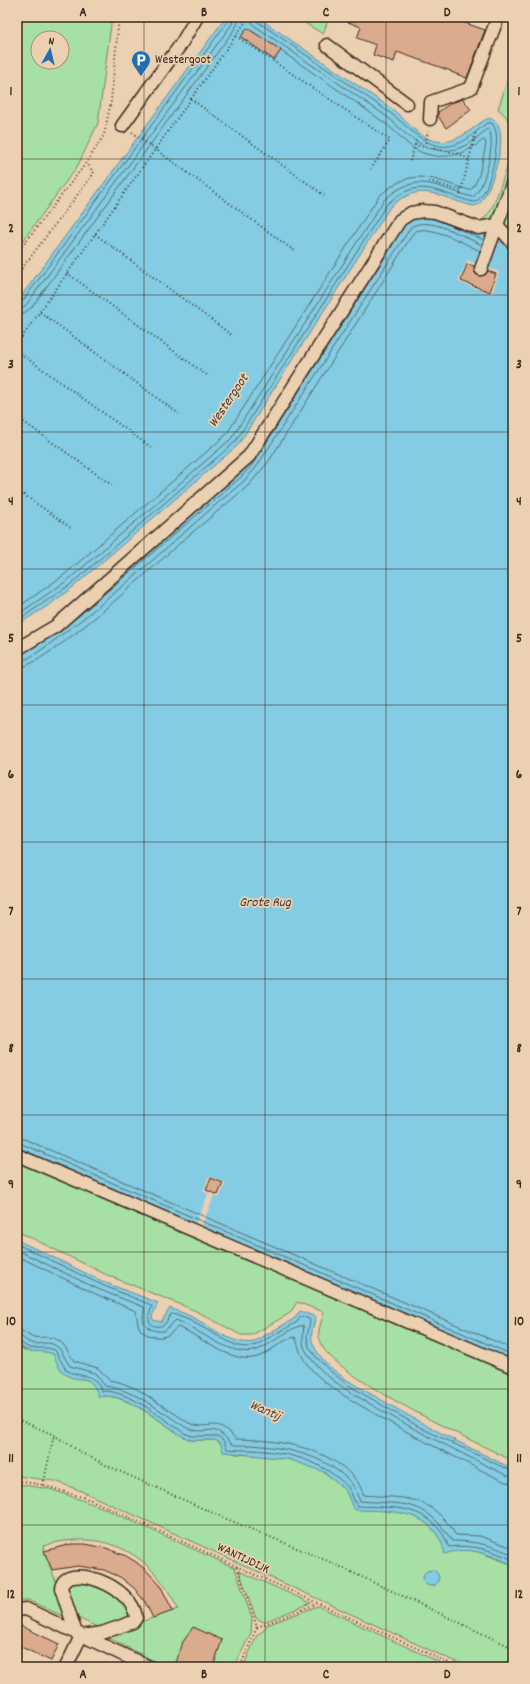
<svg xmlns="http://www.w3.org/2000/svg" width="530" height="1684" font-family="Dekko,sans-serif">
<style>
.green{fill:#a7e0a4;stroke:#718561;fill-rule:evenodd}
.water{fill:#83cce3;stroke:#668b94}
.pier{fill:#ebd0b2}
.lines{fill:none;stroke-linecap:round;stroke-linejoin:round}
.shore{stroke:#586b6d;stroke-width:1}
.building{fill:#dbab8d;stroke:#3b2a1e}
.minor-casing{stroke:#3b2a1e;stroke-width:15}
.path{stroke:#3b2a1e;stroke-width:2;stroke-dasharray:1 3;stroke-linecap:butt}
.minor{stroke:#ebd0b2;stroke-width:12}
.grid{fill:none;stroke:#3b2a1e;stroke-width:1;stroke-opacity:0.55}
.labels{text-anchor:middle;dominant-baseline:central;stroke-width:3.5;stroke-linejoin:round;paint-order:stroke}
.poi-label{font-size:13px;fill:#3b2a1e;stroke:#ebd0b2;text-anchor:start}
.street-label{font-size:13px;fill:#3b2a1e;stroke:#ebd0b2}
.water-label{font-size:14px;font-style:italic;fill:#46423c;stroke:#ebd0b2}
.neatline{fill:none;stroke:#3b2a1e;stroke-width:1.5}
.grid-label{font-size:13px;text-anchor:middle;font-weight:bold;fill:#3b2a1e}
</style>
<rect width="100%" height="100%" fill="#ebd0b2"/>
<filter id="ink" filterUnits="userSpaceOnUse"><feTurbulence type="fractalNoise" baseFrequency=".025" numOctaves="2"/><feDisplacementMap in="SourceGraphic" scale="8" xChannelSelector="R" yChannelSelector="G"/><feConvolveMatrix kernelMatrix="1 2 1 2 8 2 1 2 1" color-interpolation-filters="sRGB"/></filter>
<g filter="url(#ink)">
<path class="green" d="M17 17H112L98 123 78 165 17 249ZM38 38H62V62H38Z
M295 17H329L323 34Z
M513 64V166L495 217 478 224C482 220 488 215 491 210 495 202 498 193 501 184 509 162 523 126 498 109Z
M513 197V241L502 231Z
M17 1158 513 1370V1461C476 1442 333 1377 320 1342 316 1333 322 1321 324 1312L297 1302 290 1313 266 1327 252 1335H241L194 1310 107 1275 17 1231Z
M17 1343 24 1350 48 1352 53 1354 69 1376 91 1381 95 1387 99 1397C122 1390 163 1424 182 1436L191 1440H216L235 1454 268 1456 288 1459 308 1465 324 1472 333 1479 346 1491 353 1507C388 1511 426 1507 443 1545L455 1550 464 1549 476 1551 513 1565V1667H467L79 1490 55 1481 17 1476Z
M17 1484 50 1489 101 1507 235 1568 252 1619 251 1633 234 1667H166L105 1636 106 1634 178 1609C152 1553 104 1527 43 1546L69 1619 28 1600H17Z
M239 1571 311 1603 264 1622 256 1618Z
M74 1582C105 1584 116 1592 133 1617L103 1630 74 1616 66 1586Z
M318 1606 450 1667H243L257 1635 263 1631 267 1625Z"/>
<path class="water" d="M226 17H257L392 109C404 118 414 133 429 139 460 152 481 114 492 119 513 127 491 194 478 205L473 206C439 198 422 179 390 207L238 445 73 587 49 605 17 625V302Z
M417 215 446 219 513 247V1365L17 1152V654L239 474 249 463 400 225Z
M17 1240 104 1282 158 1303 152 1316 153 1320 161 1322 170 1308C177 1311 184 1313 190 1316 210 1325 231 1346 254 1342L295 1318 300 1311 316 1317C313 1326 309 1337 314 1346 326 1371 357 1386 380 1399 423 1425 468 1447 513 1469V1565C492 1555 468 1545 445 1554 435 1509 393 1511 356 1510L353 1508 346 1491 324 1472 288 1459 223 1452 221 1444 216 1440H191L182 1436C162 1423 123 1390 99 1397 89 1368 79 1386 64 1373 58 1368 56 1360 53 1354 38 1348 30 1357 17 1343Z
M423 1578a8 8 0 1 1 16 0a8 8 0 1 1-16 0Z"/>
<path class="pier" d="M467 260 499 272 492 294 458 282Z
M209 1176 226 1183 219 1198 214 1196 200 1230 194 1228 208 1194 203 1191Z"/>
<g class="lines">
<path class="shore" d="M445 223 484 240
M17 304 22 302 228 21V17
M17 309 22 308 26 305 232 24 234 17
M17 315 24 313 31 308 236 27 240 17
M17 608 64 575 226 435 379 196C416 164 431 180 470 190 480 183 483 156 486 144L485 141 483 140C466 154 447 160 426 154 408 149 397 131 382 121 349 97 315 74 281 51
M17 615 68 580 231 439 384 200C419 169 435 188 473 197 485 188 496 142 489 129H487C482 133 478 137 473 141 449 157 428 151 407 135 400 129 394 122 386 116L255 26 252 22 251 17
M75 619 241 477 252 465 392 246
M17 621 71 584 235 442 387 204C421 174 437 194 474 202 489 199 499 145 496 132 495 128 494 126 492 123H487C481 127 476 132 470 137 434 162 415 131 389 112L258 22 256 17
M17 662C28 661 47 646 56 639 122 591 181 533 244 481L255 469 411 227C429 215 464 237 482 245
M17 668C46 667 155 565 181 542 204 523 226 504 249 485L269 461 414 232C429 223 465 244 480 251
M17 1138 24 1139 513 1349
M17 1144H22L513 1355
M17 1244 102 1285 151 1305 152 1307C146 1319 148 1330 164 1325L171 1314H173L189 1320 229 1342 238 1346 247 1347 256 1345 297 1322 301 1316 309 1319 310 1321 307 1337 309 1347 316 1357 329 1370 348 1385 421 1428 513 1472
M17 1250 100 1290 144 1307C145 1311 143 1313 143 1317 143 1328 154 1332 164 1331L176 1320C198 1329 234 1359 257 1350 273 1344 287 1329 303 1325 305 1333 300 1341 306 1351 322 1378 352 1393 377 1408 420 1433 463 1454 508 1476L513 1477
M17 1256 98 1295 136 1311C137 1316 137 1322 139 1327 143 1336 159 1340 168 1335 172 1333 174 1329 178 1327 201 1336 234 1367 260 1356 272 1351 283 1339 295 1337 299 1346 300 1355 307 1364 323 1385 348 1398 370 1411 414 1437 459 1459 505 1482L513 1483
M17 1330C25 1330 28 1337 34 1337 38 1338 43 1337 47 1337 64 1338 66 1350 74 1361L98 1368 109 1380 119 1382 137 1389 189 1423C211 1432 214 1414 236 1439 278 1440 329 1446 357 1481 360 1485 362 1491 364 1495 407 1499 429 1493 456 1535L480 1536 513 1548
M17 1336C24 1336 25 1341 31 1343 35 1345 42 1343 47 1343 62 1344 62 1356 70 1366L95 1373 105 1386C136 1390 161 1412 187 1428 208 1437 214 1420 231 1444 238 1446 245 1445 252 1445 289 1448 328 1456 352 1484 356 1489 357 1496 360 1501 406 1505 424 1498 452 1541 475 1541 492 1545 513 1555
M17 1341 20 1342 29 1348H48L55 1350 66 1370C84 1380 90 1369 102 1391 129 1390 162 1418 184 1433L192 1436H218L224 1441 227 1449C235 1450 243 1450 252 1450 287 1452 322 1460 348 1487 352 1492 353 1500 357 1506 391 1508 423 1503 444 1536 446 1540 447 1544 449 1547 472 1544 492 1550 513 1560"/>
</g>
<path class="building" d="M338 17H467L465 23 485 30 467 78 451 72V71L397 52 394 62 373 55 376 45 357 38 361 27 338 18Z
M247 28 281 50 274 60 241 37Z
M463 99 471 110 446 128 438 116V112L451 103Z
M467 264 474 266 475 273 479 276 485 275 488 271 496 274 490 292 461 281Z
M211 1178 223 1183 218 1195 206 1190Z
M71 1544H85L106 1548 126 1556 136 1562 146 1570 160 1585 173 1611 153 1618 145 1602 134 1588 120 1577 104 1570 78 1566 52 1570 44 1551Z
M17 1624 59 1644 51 1661 17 1645Z
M193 1627 222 1640 213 1667H175L181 1645Z"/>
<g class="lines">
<defs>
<path id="minor" d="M327 45 407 104
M430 119 431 102 471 88 498 17
M122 126 181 44 197 17
M481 269 513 181
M17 649 56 626 249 456 400 220 411 213 423 211 435 212 478 228 497 225 513 243
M17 1155 513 1367
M17 1610 26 1609 149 1667
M66 1667 81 1636 102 1633 133 1622 136 1618C134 1586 66 1561 61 1588L76 1633"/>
</defs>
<use href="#minor" class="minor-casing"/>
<path class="path" d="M236 36 390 140 371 169
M191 99 249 17
M132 132 296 252
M415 145 417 137
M425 147 428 131
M410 161 415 145 460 154 469 160
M429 181 461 191 476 132
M460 195 461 191
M95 234 233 336
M17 253 87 162 104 135 111 101 119 17
M67 273 208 376
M17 275 94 173 87 163
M40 312 179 414
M17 344 191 99 325 196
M17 351 152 448
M17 417 113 486
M17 490 70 527
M17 1419 54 1435 82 1453 108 1466 222 1517 328 1561 513 1648
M17 1481 43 1485 91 1500 458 1667
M43 1485 54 1435
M237 1567 257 1627 240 1667
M257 1627 317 1604"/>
<use href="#minor" class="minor"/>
</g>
</g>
<path class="grid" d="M144 17V1667M265 17V1667M386 17V1667M17 159H513M17 295H513M17 432H513M17 569H513M17 705H513M17 842H513M17 979H513M17 1115H513M17 1252H513M17 1389H513M17 1525H513"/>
<defs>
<symbol id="parking-pin" viewBox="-11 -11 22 30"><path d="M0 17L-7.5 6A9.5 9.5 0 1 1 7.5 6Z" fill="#1f6fb2" stroke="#ebd0b2"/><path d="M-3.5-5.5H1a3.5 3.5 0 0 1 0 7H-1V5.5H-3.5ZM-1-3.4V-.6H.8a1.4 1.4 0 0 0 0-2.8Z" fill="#fff"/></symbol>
</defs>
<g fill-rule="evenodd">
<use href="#parking-pin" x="130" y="49" width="22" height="30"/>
</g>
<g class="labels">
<g class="poi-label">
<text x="155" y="60">Westergoot</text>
</g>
<g class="street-label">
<text transform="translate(243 1559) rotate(25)">WANTIJDIJK</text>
</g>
<g class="water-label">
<text transform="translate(229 401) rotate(-56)">Westergoot</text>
<text x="265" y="903">Grote Rug</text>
<text transform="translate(265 1411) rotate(24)">Wantij</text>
</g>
</g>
<rect width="530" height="1684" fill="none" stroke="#ebd0b2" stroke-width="44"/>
<g transform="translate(50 50) rotate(8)"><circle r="19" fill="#ebd0b2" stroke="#a58e77"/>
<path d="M0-3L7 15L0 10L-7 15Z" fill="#1f6fb2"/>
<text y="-6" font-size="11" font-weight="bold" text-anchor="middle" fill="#3b2a1e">N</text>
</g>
<rect x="22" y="22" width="486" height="1640" class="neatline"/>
<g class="grid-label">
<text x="83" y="16">A</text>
<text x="204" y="16">B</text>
<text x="326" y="16">C</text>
<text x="447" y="16">D</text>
<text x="11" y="95">1</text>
<text x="519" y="95">1</text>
<text x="11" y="232">2</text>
<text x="519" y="232">2</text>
<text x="11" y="368">3</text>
<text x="519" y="368">3</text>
<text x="11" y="505">4</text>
<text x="519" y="505">4</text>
<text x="11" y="642">5</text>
<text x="519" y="642">5</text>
<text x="11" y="778">6</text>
<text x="519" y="778">6</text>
<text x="11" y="915">7</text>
<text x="519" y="915">7</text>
<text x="11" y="1052">8</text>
<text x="519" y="1052">8</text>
<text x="11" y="1188">9</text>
<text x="519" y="1188">9</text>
<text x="11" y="1325">10</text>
<text x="519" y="1325">10</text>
<text x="11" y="1462">11</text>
<text x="519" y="1462">11</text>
<text x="11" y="1598">12</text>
<text x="519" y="1598">12</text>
<text x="83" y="1678">A</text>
<text x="204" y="1678">B</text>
<text x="326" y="1678">C</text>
<text x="447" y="1678">D</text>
</g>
</svg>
